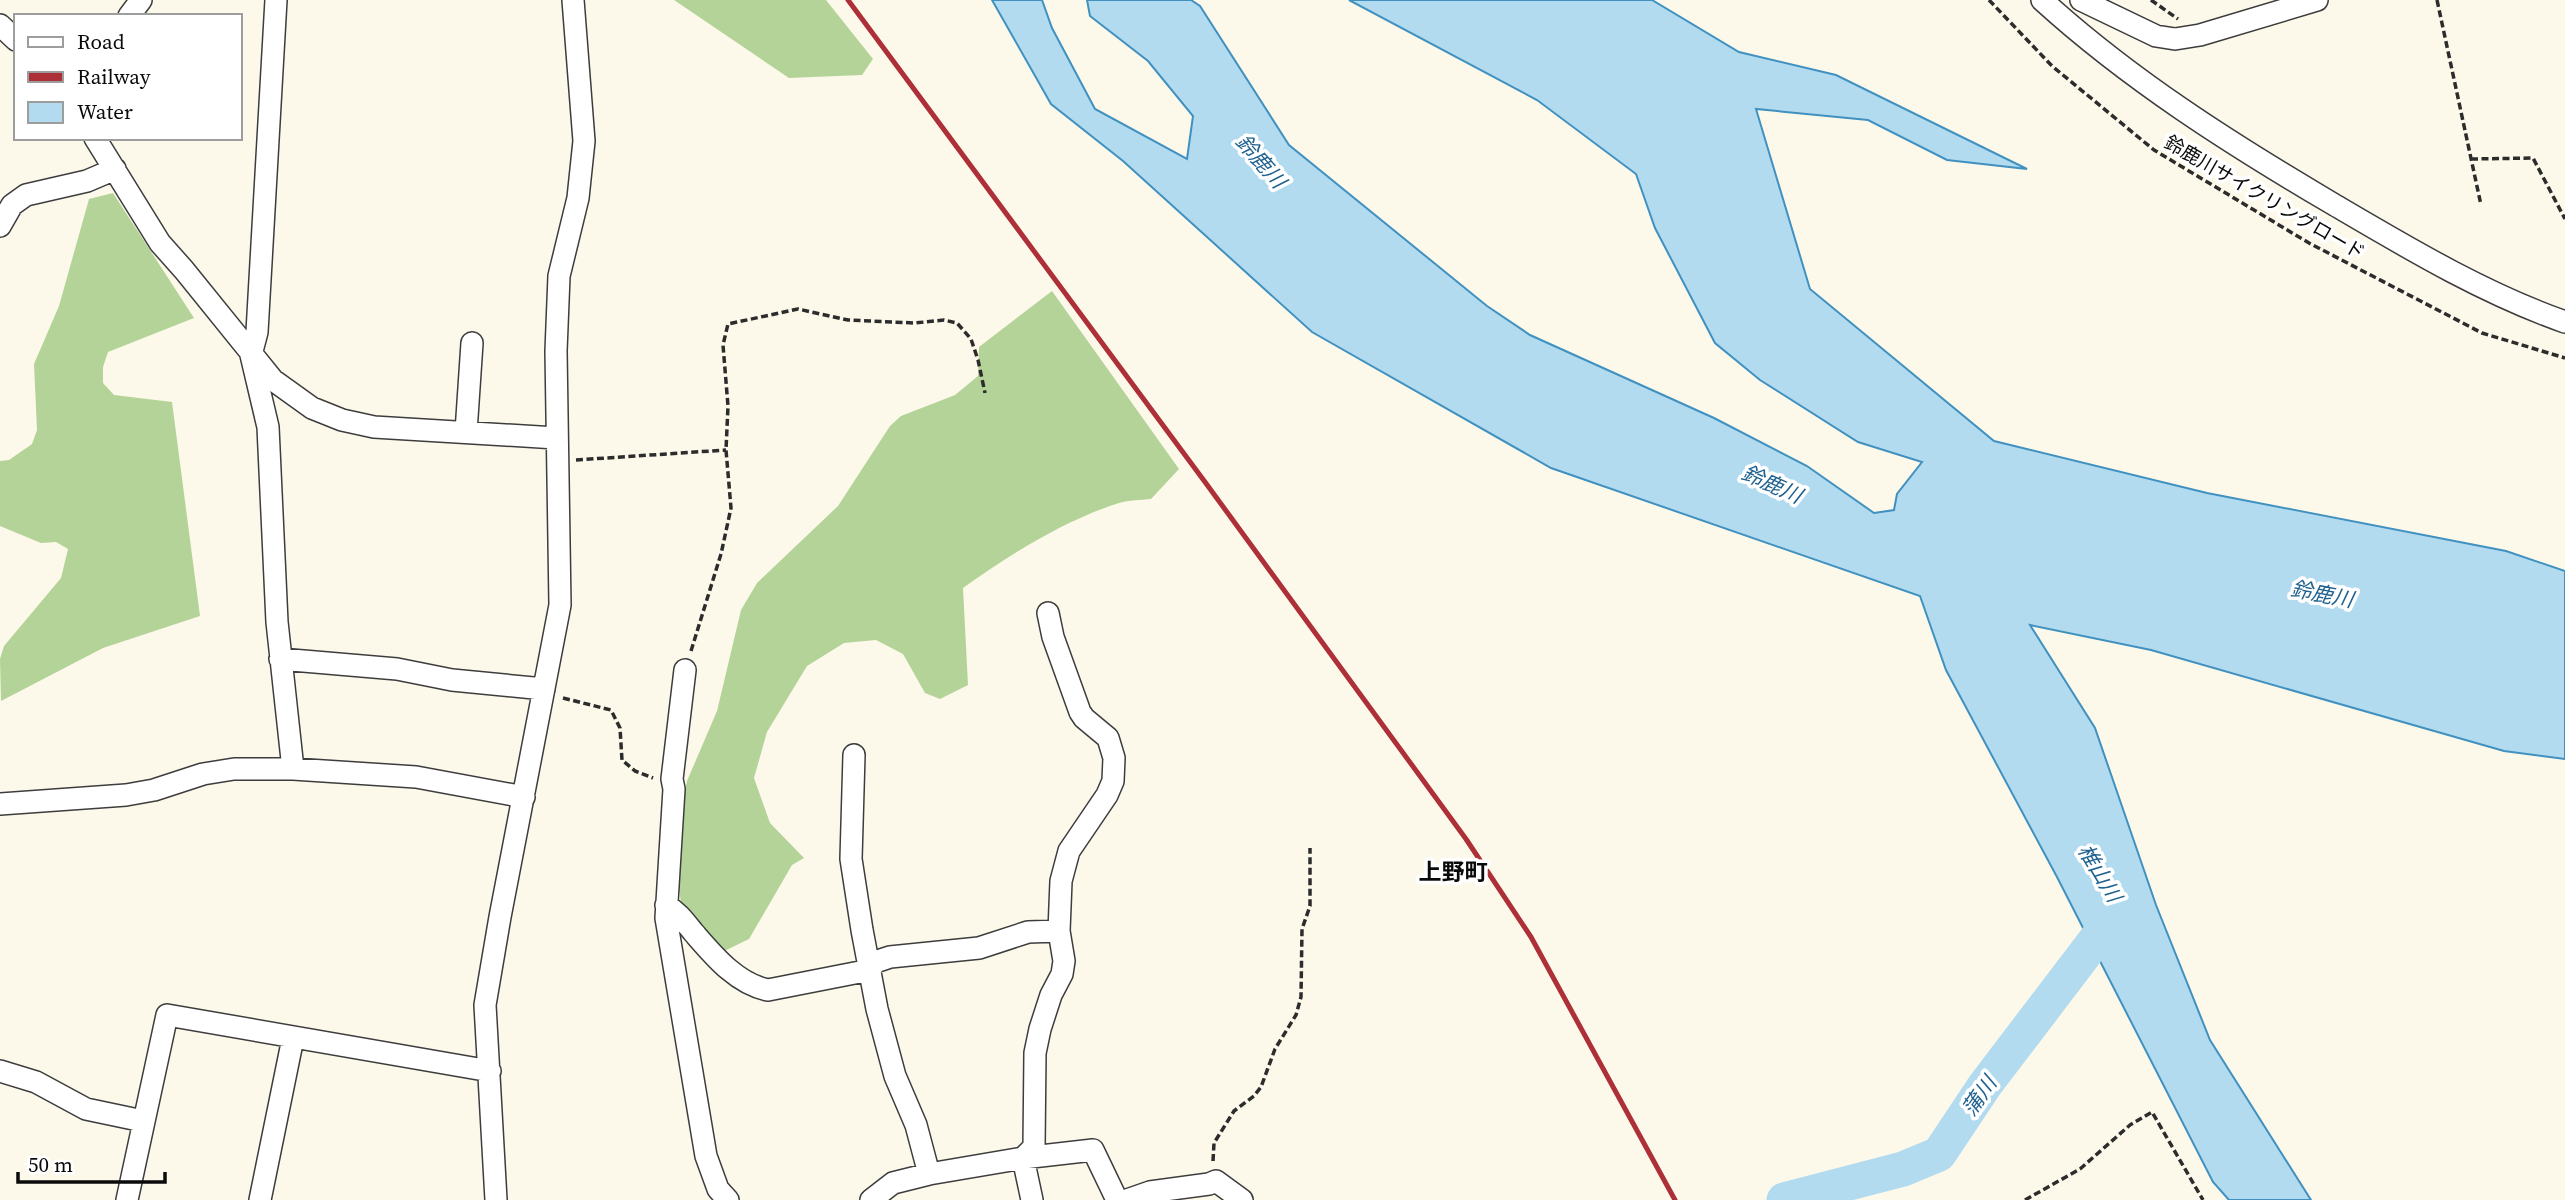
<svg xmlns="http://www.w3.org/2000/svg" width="2565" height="1200" font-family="'Source Serif 4','Noto Sans JP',serif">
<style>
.forest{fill:#b4d398}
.water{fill:#b3dbf0;stroke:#4091c0;stroke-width:2}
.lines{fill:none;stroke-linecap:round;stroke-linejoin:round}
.river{stroke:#b3dbf0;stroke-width:35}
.minor-casing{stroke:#3d3d3d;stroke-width:24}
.path{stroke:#2c2c2c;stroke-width:3.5;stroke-dasharray:7 3.5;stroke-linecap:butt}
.minor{stroke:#fff;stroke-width:21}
.rail{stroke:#ad3039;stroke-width:5}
.labels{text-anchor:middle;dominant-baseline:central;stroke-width:7;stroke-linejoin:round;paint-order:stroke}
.street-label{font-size:19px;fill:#0a0a0a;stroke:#fff}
.water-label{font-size:21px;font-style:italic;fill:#206290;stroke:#fff}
.quarter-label{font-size:23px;font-weight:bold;fill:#0a0a0a;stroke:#fff}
</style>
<rect width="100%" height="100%" fill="#fdf9ea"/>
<path class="forest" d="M674 0H826L873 59 862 75 789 78Z
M113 193 194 318 108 352 103 367V383L114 395 172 402 200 616 103 648 1 701 0 659 4 646 61 578 68 549 56 542 41 543 0 526V461L9 460 32 444 37 430 34 364 59 306 89 199Z
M1052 291 1179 469 1151 499C1141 500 1129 500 1119 503 1065 520 1009 555 963 588L968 685 940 699 925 693 903 654 876 640 844 643 807 666 767 732 754 778 770 823 804 858 792 865 749 939 708 959 681 903 673 843 687 781 717 711 741 610 757 583 838 506 890 426 901 416 955 395 978 376 979 347Z"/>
<path class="water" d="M992 0H1042L1052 28 1095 109 1187 159 1193 116 1148 61 1090 16 1087 0H1191L1200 6 1289 145 1487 306 1530 335 1714 418 1807 466 1874 513 1894 510 1897 494 1922 462 1858 442 1760 380 1715 343 1655 228 1636 174 1537 100 1349 0H1652L1739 52 1836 75 2027 169 1947 160 1868 120 1756 109 1810 289 1994 441 2207 493 2506 551 2565 571V759L2504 751 2151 650 2030 625 2095 728 2156 905 2210 1040 2311 1200H2229L2213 1182 2057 877 1946 670 1920 596 1551 468 1312 332 1123 161 1051 104Z"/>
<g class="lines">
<path class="river" d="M1784 1200 1903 1169 1939 1154 1985 1085 2119 909"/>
<defs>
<path id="minor" d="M276 0 257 332 251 355 268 427 277 622 293 769
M2042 0C2130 80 2231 144 2333 204 2408 248 2483 293 2565 322
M2081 0 2156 36 2175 39 2200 35 2317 0
M129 16 141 0
M0 25 16 40
M95 138 160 243 184 270 273 380 312 408 342 420 374 427 556 438
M0 226 12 205 26 195 87 181 115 169
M466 432 472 343
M280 659 397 669 452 680 544 689
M685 670 672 779 674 789 666 918 706 1156 718 1189 728 1200
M854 755 851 859 862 930 877 1009 895 1076 916 1125 929 1174
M0 804 126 795 154 790 203 774 234 769H293L416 777 524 797
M666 905C678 912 685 922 694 933 714 956 737 984 768 990L870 970 875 962 890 957 979 948 1028 932 1059 931
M0 1071 36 1082 86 1109 143 1121
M127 1200 167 1015 490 1071
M260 1200 293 1038
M496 1200 485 1005 500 917 560 605 556 351 559 276 578 198 584 141 573 0
M871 1200 893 1183 929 1174 1023 1158 1093 1150 1117 1200
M1032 1200 1023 1158 1034 1147 1035 1053 1040 1029 1051 995 1062 974 1064 961 1059 931 1061 881 1069 851 1107 795 1113 781 1114 758 1108 738 1084 718 1080 712 1053 637 1048 613
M1127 1200 1150 1192 1209 1184 1216 1181 1242 1200"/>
</defs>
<use href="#minor" class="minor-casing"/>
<path class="path" d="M1989 0 2052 66 2154 150 2309 243 2482 333 2565 358
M2151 0 2178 19
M2437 0 2481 205
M2471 159 2533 158 2565 219
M576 460 726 450
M691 651 721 554 731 508 726 450 728 406 723 345 728 324 798 309 848 320 915 323 944 320 957 323 971 339 978 360 985 393
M563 698 611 710 620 728 622 760 635 771 653 778
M1213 1161 1214 1143 1234 1111 1254 1096 1261 1087 1275 1049 1296 1015 1301 997 1302 929 1310 906V848
M2025 1200 2080 1169 2130 1125 2152 1112 2203 1200"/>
<use href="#minor" class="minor"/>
<path class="rail" d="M848 0 1205 482 1466 839 1531 937 1675 1200"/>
</g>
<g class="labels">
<g class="street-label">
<text transform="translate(2265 197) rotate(30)">鈴鹿川サイクリングロード</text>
</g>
<g class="water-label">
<text transform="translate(1261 161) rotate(49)">鈴鹿川</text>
<text transform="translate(1772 484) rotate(24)">鈴鹿川</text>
<text transform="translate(2322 594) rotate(11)">鈴鹿川</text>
<text transform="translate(2100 873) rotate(59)">椎山川</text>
<text transform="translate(1979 1096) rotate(-55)">蒲川</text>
</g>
<g class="quarter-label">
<text x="1453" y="872">上野町</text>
</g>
</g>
<rect x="14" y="14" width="228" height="126" fill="#ffffff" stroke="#9d9d9d" stroke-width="2"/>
<rect x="28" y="37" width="35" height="10" fill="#ffffff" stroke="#9d9d9d" stroke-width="2"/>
<text x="77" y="49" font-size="21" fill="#0a0a0a">Road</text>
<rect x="28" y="72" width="35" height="10" fill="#ad3039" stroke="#9d9d9d" stroke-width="2"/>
<text x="77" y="84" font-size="21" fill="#0a0a0a">Railway</text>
<rect x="28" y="102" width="35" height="21" fill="#b3dbf0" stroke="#9d9d9d" stroke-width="2"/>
<text x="77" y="119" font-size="21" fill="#0a0a0a">Water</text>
<path d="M18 1172v10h147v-10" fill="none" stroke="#0a0a0a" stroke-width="3.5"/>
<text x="28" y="1172" font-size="21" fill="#0a0a0a" stroke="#ffffff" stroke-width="5" paint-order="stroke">50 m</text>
</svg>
